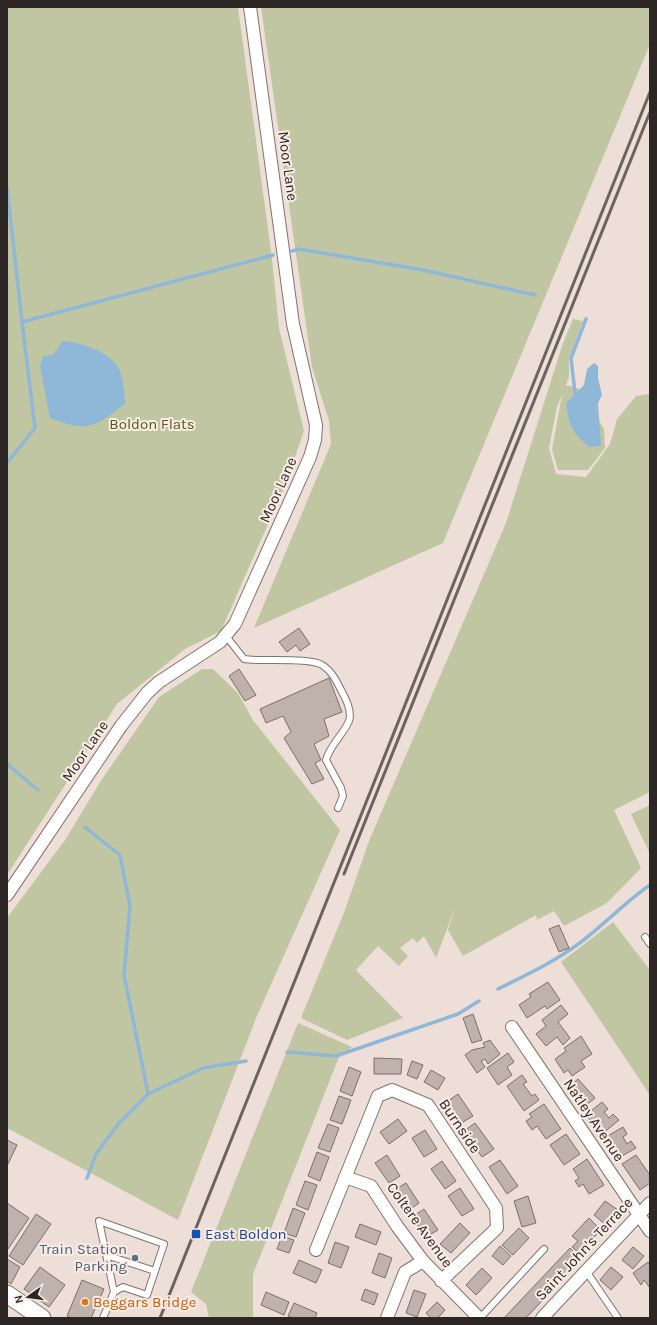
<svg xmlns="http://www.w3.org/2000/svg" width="657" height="1325" font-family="Karla,sans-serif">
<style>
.green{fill:#c0c6a1}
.water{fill:#8fb7d7}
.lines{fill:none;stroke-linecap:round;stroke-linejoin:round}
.stream{stroke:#8fb7d7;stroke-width:3.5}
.building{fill:#bfb1ac;stroke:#7c6f6b}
.service-casing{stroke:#80746e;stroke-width:8}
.minor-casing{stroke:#80746e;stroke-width:14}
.secondary-casing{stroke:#80746e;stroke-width:19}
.service{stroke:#fff;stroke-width:6}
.minor{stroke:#fff;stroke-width:12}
.secondary{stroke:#fff;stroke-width:17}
.rail{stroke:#6b635f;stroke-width:3}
.transit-dot{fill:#1a4fb4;stroke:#faece5;stroke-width:1.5}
.service-dot{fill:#5c6f8a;stroke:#faece5;stroke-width:1.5}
.food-dot{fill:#e8710a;stroke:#faece5;stroke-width:1.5}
.labels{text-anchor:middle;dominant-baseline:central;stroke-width:4;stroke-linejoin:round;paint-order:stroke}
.street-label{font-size:15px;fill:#2c2725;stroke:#faece5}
.park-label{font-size:15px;fill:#555c14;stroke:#faece5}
.transit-label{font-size:15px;fill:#164399;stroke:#faece5;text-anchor:start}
.service-label{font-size:15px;fill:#4e5e75;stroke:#faece5;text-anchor:end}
.food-label{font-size:15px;fill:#c56008;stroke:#faece5;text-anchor:start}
</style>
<rect width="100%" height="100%" fill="#eddfd8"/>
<path class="green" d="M7 7H238L272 259 279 328 304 431 286 483 221 631 185 649 117 704 7 875Z
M261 7H650V44L443 543 254 628 331 444 329 421 312 367Z
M573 319 583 321 569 358V377L566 385 580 389 604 429 605 448 588 470H558L552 449 562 395 557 407 549 448 556 474 586 477 610 444 617 419 636 396 650 394V792L614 810 641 868 607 903 564 926 554 911 537 920 536 915 463 956 448 930 455 908 436 958 424 936 417 943 413 938 400 948 408 956 399 966 378 946 356 970 403 1018 347 1040 301 1018 345 910 369 841 506 523 562 346Z
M202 669H213L238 693 253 720 340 830 257 1016 178 1220 7 1128V918L65 840 102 779 159 697Z
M650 805V854L631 814Z
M613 922 650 970V1095L561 962Z
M298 1023 352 1047 339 1057 253 1274V1318H209L206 1304 191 1292Z"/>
<path class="water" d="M63 341C82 343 106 350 118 367 124 378 124 392 125 404 95 427 87 433 50 418L40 366 43 356 53 355Z
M594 363 598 366V378L602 395 598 403 601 446 589 447C572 432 569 426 566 403L584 385 587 369Z"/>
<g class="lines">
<path class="stream" d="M7 187 22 322
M292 251 299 249 423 270 535 295
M575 393 571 358 586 319
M7 463 35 428 22 322 273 255
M7 764 38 790
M85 827 120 855 130 906 124 975 148 1094
M498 989C526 975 556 961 581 942 605 924 625 902 650 885
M287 1052 336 1056 458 1014 479 1001
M87 1178 96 1154 119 1123 148 1094 203 1068 246 1061"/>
</g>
<path class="building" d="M299 628 310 644 300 651 296 645 287 652 279 642Z
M239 669 256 695 245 701 229 676Z
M329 678 342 712 324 719 329 736 314 744 321 760 315 763 324 779 312 784 284 738 291 732 283 716 266 723 260 709Z
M559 925 569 948 559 952 549 929Z
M548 982 560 1000 547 1009 545 1006 527 1018 519 1005 531 997 529 994Z
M561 1005 568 1014 558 1022 570 1038 563 1045 557 1037 546 1046 536 1034 546 1026 542 1020Z
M473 1014 482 1040 472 1043 463 1018Z
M581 1036 592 1054 581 1061 585 1067 572 1076 568 1070 564 1073 555 1059 566 1051 564 1048Z
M490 1040 500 1054 488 1064 485 1059 481 1061 485 1067 477 1073 465 1055 472 1050 485 1047 483 1043Z
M508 1053 514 1062 507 1067 512 1075 498 1085 487 1068Z
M374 1058 402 1059 401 1074H374Z
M412 1061 423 1065 417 1079 407 1075Z
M349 1067 361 1072 352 1096 340 1091Z
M431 1070 445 1078 438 1090 424 1082Z
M522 1075 527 1082 523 1084 532 1096 535 1094 539 1100 524 1111 507 1086Z
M578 1079 595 1098 585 1106 569 1087Z
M458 1094 473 1116 460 1124 445 1103Z
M339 1096 351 1100 342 1124 330 1120Z
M602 1102 608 1109 604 1112 609 1118 613 1114 619 1120 602 1134 586 1115Z
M544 1104 561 1129 546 1139 537 1126 532 1130 526 1121 532 1117 529 1114Z
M398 1119 407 1131 389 1144 380 1132Z
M475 1123 494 1149 482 1157 464 1131Z
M328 1124 339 1128 330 1152 318 1148Z
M623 1127 627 1134 623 1137 627 1144 631 1141 636 1148 617 1159 604 1138Z
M425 1130 437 1149 424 1157 412 1138Z
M566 1134 580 1154 564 1165 550 1145Z
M7 1140 17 1145 7 1166Z
M317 1152 329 1157 320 1181 308 1176Z
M387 1155 400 1176 389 1183 375 1163Z
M636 1155 650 1175V1183L640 1190 622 1164Z
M587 1159 604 1185 589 1194 583 1184 579 1187 575 1181 579 1178 573 1169Z
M500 1160 518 1186 507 1194 489 1167Z
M442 1161 456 1181 445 1189 431 1169Z
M305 1181 317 1185 308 1210 296 1205Z
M406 1183 419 1203 408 1211 394 1190Z
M460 1188 474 1209 462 1216 448 1196Z
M528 1196 536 1223 522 1227 514 1201Z
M605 1201 618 1210 606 1225 594 1215Z
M7 1203 29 1218 8 1249 7 1248Z
M293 1208 305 1213 296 1237 284 1233Z
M424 1209 438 1230 426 1237 412 1217Z
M36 1214 51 1224 23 1265 9 1256Z
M589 1218 601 1230 579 1253 572 1247 578 1241 572 1236Z
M460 1223 470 1233 451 1253 440 1244Z
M360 1224 381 1232 376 1245 355 1237Z
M519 1228 529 1238 513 1255 502 1245Z
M282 1236 294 1240 289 1253 277 1249Z
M335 1242 349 1247 341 1268 328 1263Z
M500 1246 511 1256 503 1265 492 1256Z
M633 1247 644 1256 633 1269 622 1260Z
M570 1248 581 1259 526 1318H504Z
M379 1253 392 1258 385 1278 372 1273Z
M7 1259 20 1267 11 1284 7 1281Z
M299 1260 322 1270 316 1283 293 1273Z
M648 1262 650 1265V1288L644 1280 641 1285 633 1273Z
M40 1267 65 1285 49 1307 24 1289Z
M611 1267 623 1277 611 1290 600 1280Z
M482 1268 492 1278 476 1295 466 1285Z
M82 1280 104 1289 91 1318H72L67 1316Z
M365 1289 378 1294 374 1305 361 1300Z
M414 1290 426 1294 417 1317 406 1313Z
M266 1292 289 1302 284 1315 261 1305Z
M437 1302 445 1310 438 1318H431L426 1313Z
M294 1303 317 1313 315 1318H293L288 1316Z"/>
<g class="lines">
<defs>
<path id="service" d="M226 636 244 659C262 662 310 657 322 665 332 671 337 682 342 692 346 699 352 712 349 721 343 735 330 745 326 760L341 788 343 796 338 808
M645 937 650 944
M106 1255 155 1271
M586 1271 618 1318
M103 1318 114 1292 99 1221 164 1244 147 1295 123 1287 114 1292
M480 1318 544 1249"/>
<path id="minor" d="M7 895 121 726 147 693 159 682 220 642 235 624 310 457 315 440 316 425 293 324 250 7
M512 1027 650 1231
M345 1177 371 1186 397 1226 423 1261 479 1318
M316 1250 378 1096 392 1090 428 1105 496 1208 497 1228 441 1281
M387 1318 405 1272 423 1261
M542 1318 650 1203"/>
<path id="secondary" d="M7 1294 42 1318"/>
</defs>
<use href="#service" class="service-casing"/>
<use href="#minor" class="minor-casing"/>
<use href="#secondary" class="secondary-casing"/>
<use href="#service" class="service"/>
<use href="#minor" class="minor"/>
<use href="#secondary" class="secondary"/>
<path class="rail" d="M344 874 650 112
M160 1318 650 92"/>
</g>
<rect class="transit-dot" x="191" y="1229" width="10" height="10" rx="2"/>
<circle class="service-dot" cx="135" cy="1258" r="4"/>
<circle class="food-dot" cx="85" cy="1302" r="4"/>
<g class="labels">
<g class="street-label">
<text transform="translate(288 166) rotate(82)">Moor Lane</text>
<text transform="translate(278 490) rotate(-66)">Moor Lane</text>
<text transform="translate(85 751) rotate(-56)">Moor Lane</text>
<text transform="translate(594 1120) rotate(56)">Natley Avenue</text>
<text transform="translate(460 1126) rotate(56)">Burnside</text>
<text transform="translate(420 1225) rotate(54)">Coltere Avenue</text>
<text transform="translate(584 1249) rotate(-47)">Saint John's Terrace</text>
</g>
<g class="park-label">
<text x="152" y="424">Boldon Flats</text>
</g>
<g class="transit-label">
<text x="205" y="1234">East Boldon</text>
</g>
<g class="service-label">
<text x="127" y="1249">Train Station<tspan x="127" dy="17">Parking</tspan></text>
</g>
<g class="food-label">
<text x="93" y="1302">Beggars Bridge</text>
</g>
</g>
<rect width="657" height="1325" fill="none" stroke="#2c2725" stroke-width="16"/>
<g transform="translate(28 1297) rotate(256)" stroke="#faece5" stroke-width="3" paint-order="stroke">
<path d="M0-3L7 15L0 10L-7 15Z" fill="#2c2725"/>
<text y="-6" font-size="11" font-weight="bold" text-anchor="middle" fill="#2c2725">N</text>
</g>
</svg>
